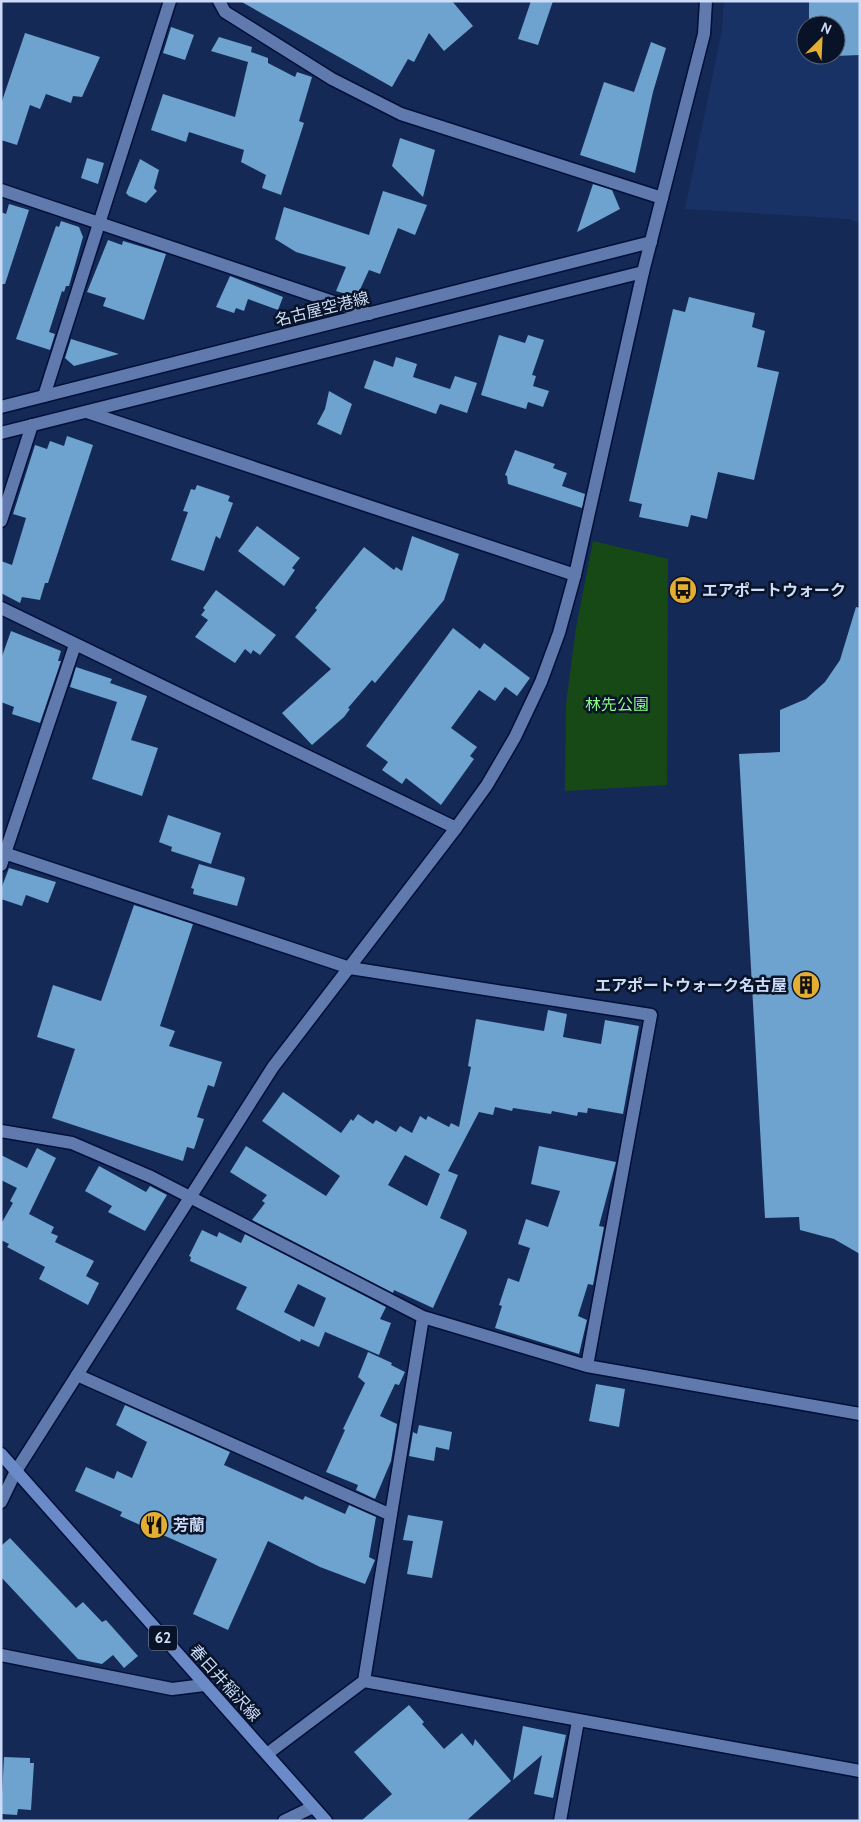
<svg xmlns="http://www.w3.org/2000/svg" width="861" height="1822" font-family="Cabin,'Noto Sans JP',sans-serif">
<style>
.built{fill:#193265;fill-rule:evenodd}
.green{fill:#174916}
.building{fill:#6da3ce;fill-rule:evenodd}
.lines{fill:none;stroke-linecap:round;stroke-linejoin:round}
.minor-casing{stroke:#010f39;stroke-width:15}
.tertiary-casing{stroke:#010f39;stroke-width:15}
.secondary-casing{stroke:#010f39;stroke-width:15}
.primary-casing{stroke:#010f39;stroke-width:15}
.minor{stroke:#607aad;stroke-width:12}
.tertiary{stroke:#607aad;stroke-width:12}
.secondary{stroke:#607aad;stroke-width:12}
.primary{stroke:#6a8ac8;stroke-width:12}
.labels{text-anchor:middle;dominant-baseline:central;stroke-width:5;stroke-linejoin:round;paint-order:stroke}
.shield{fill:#091327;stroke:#929fb9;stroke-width:1}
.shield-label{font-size:15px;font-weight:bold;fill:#ccdbf7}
.street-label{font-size:16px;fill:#ccdbf7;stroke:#091327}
.poi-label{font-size:16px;font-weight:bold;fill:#ccdbf7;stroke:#091327;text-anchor:start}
.park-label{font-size:16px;fill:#88fd83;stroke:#091327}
</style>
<rect width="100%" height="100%" fill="#142955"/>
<path class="built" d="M724 1H860V224L849 219 685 209 722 30ZM806 25H836V55H806Z"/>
<path class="green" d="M593 541 668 559 667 785 565 791 566 704 576 628Z"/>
<path class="building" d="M240 1H452L473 26 444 51 429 33 414 62 408 59 392 87Z
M531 1H553L538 45 518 39Z
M809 1H860V55L810 57V55H836V25H809Z
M171 27 194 35 185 60 163 53Z
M25 33 100 57 82 97 73 96 71 103 46 94 40 109 30 105 17 145 1 140V104Z
M219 37 252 47 251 52 268 58V63L295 77 297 72 312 77 299 121 304 123 281 195 262 188 266 175 241 162 244 150 189 132 186 142 151 130 163 94 235 117 249 58 248 62 211 51Z
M651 42 666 48 653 92 635 173 580 155 604 82 634 92Z
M400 138 435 150 423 197 392 166Z
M87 158 104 163 98 184 81 178Z
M140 159 159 170 154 188 157 191 146 203 129 196 126 193Z
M593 184 612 190 620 209 577 232Z
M383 191 427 205 415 235 398 228 380 274 369 270 358 294 349 295 336 291 346 267 296 252 275 239 284 207 369 235Z
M9 204 29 210 5 284H1V212L6 214Z
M61 221 79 227 83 237 69 286H66L64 292 62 291 49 332 55 334 50 350 16 339 56 226 59 227Z
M108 240 122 245 123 241 166 254 144 320 103 306 106 298 87 292Z
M230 276 283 297 278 310 248 299 244 311 236 308 234 313 216 307Z
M689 297 755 313 752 327 765 331 757 367 779 372 754 480 718 472 707 519 691 515 688 527 639 517 642 504 629 501 673 309 685 312Z
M499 335 525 343 528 335 544 340 532 375 536 376 533 386 549 391 543 407 528 402 526 409 481 395Z
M71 339 119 354 74 366 65 358Z
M396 357 417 364 413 377 450 389 455 376 477 383 467 413 440 404 436 414 364 388 374 360 393 367Z
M329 391 352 404 341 435 317 424 325 409Z
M67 436 93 445 48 583H45L40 600 22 597 20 603 1 593V561L12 565 26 518 13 514 35 445 47 449 50 441 64 446Z
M515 450 555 464 553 468 567 473 562 486 585 494 582 508 508 484 507 476 505 475Z
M197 485 230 496 228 501 233 503 220 539 216 536 204 571 171 560 188 512 183 511 191 489 195 490Z
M257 526 300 558 292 568 295 570 284 586 238 551Z
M412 536 459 554 444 600 375 683 372 680 348 708 350 709 344 717 312 745 282 713 331 669 295 637 317 610 315 608 364 547 394 570 396 567 402 571Z
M216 590 276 635 260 655 253 650 251 654 245 649 235 663 195 637 208 620 201 615 205 610 203 608Z
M856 607 860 608V1254L834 1239 800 1230 799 1217 765 1218 739 754 780 752V710L806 699 825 682 840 660Z
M453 628 480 649 484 643 530 678 517 696 505 687 495 701 479 690 451 728 477 747 470 756 474 759 441 805 406 778 402 784 382 770 388 762 366 746Z
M11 631 61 651 58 661H61L40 723 12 714 14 707 1 702V659Z
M76 667 112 679 110 683 147 696 131 740 158 748 142 796 92 779 117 702 70 687Z
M168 815 221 833 211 864 171 851 172 847 159 842Z
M199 864 244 877 245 879 237 906 193 894 194 889 191 888Z
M9 868 56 882 48 903 26 895 22 906 1 899V889Z
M134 905 193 924 160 1026 175 1031 169 1046 222 1062 214 1087 208 1085 197 1117 204 1119 194 1149 187 1147 183 1161 52 1118 75 1049 37 1037 53 985 101 1001Z
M548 1010 567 1014 563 1037 601 1044 605 1020 639 1026 623 1114 588 1108 587 1113 578 1112 577 1116 552 1111 551 1114 513 1108 512 1111 495 1107 493 1115 479 1112 448 1171 458 1175 440 1218 466 1230 467 1233 433 1308 394 1290 393 1293 252 1220 265 1203 262 1201 267 1195 230 1172 246 1146 326 1196 340 1176 262 1121 283 1092 341 1133 351 1119 353 1121 358 1114 373 1124 376 1120 396 1132 400 1126 412 1133 420 1116 426 1120 428 1116 449 1127 451 1123 459 1127 471 1067 468 1066 476 1019 544 1031ZM405 1155 440 1174 427 1206 388 1185Z
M539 1146 616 1162 599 1226 604 1227 593 1285 588 1284 578 1316 587 1320 579 1354 495 1328 502 1306 499 1305 508 1278 519 1282 530 1248 518 1244 526 1219 548 1227 560 1191 531 1184Z
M37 1148 56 1158 29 1214 54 1227 51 1233 58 1236 55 1242 94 1261 86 1276 99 1283 88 1305 39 1279 45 1267 7 1247 9 1244 1 1240V1224L13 1203 10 1201 17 1188 1 1180V1155L27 1168Z
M99 1166 146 1192 150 1186 167 1195 145 1231 108 1212 112 1206 85 1191Z
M202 1230 217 1237 219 1232 241 1243 245 1234 386 1307 380 1319 391 1323 379 1355 323 1331 325 1332 319 1347 301 1339 300 1342 236 1309 247 1287 190 1261 191 1257 189 1256ZM298 1284 326 1298 314 1327 284 1312Z
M368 1352 392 1363 391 1365 405 1372 399 1385 395 1384 380 1416 397 1424 391 1461 375 1499 356 1490 358 1485 326 1472 345 1430 343 1429 365 1383 358 1377Z
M596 1384 625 1389 619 1427 589 1421Z
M125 1405 230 1452 224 1465 303 1500 305 1496 345 1514 349 1505 376 1517 369 1557 375 1560 365 1584 320 1567 268 1541 228 1630 193 1614 217 1559 120 1516 122 1512 75 1491 86 1467 114 1479 117 1471 132 1478 147 1442 116 1425Z
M419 1425 452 1432 449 1450 436 1447 434 1461 409 1456 413 1432 417 1434Z
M408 1515 443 1521 432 1578 407 1574 413 1541 403 1540Z
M10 1538 76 1608 83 1602 102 1622 106 1620 138 1656 124 1668 113 1655 102 1664 78 1659 1 1577V1546Z
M409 1705 424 1722 422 1724 444 1749 462 1733 473 1746 475 1739 511 1781 466 1821H361L392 1794 354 1752Z
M523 1726 566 1735 553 1798 534 1794 542 1755 513 1780Z
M4 1757 30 1758V1763H34L31 1810 18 1809 17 1815 1 1814Z"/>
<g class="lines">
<defs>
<path id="minor" d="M219 1 225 12 332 79 401 114 662 198
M1 190 369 314
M44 396 170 1
M87 412 575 575
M1 521 32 425
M1 608 456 828
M1 852 350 968 651 1015 587 1366 860 1414
M1 865 75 645
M1 1131 72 1143 151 1177 423 1317 587 1366
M77 1375 391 1515
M1 1502 16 1471
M1 1655 172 1689 204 1685
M364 1681 423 1317
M267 1754 364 1681 860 1771
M284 1821 313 1807
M560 1821 578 1721"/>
<path id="tertiary" d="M16 1471 273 1067 456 828 487 785 515 737 541 682 559 633 575 575 643 272 704 34 706 1"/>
<path id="secondary" d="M1 407 651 242
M1 433 643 272"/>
<path id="primary" d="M1 1454 326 1821"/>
</defs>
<use href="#minor" class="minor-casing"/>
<use href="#tertiary" class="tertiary-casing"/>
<use href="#secondary" class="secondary-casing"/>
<use href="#primary" class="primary-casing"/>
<use href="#minor" class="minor"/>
<use href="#tertiary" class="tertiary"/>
<use href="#secondary" class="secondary"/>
<use href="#primary" class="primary"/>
</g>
<defs>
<symbol id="bus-disc" viewBox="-11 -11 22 22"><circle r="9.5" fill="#e4ae35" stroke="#091327"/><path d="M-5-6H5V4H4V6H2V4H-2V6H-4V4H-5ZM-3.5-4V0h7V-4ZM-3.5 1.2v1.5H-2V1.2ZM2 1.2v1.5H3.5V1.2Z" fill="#111"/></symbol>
<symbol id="building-disc" viewBox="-11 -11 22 22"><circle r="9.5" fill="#e4ae35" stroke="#091327"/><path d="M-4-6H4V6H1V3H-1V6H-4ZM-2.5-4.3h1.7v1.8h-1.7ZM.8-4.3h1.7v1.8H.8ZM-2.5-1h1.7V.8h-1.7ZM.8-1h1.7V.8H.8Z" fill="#111"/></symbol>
<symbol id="restaurant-disc" viewBox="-11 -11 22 22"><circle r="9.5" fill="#e4ae35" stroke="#091327"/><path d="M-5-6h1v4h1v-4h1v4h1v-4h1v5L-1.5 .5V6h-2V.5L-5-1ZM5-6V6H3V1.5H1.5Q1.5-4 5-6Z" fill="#111"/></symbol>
</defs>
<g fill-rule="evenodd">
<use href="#bus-disc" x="667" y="574" width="32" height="32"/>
<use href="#building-disc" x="790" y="969" width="32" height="32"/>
<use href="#restaurant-disc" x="138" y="1509" width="32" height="32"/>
</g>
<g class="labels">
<rect class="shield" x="149" y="1625.5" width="28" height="25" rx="4"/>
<g class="shield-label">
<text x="163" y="1638">62</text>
</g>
<g class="street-label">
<text transform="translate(322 309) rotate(-14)">名古屋空港線</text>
<text transform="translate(225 1683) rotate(48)">春日井稲沢線</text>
</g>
<g class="poi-label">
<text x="702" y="590">エアポートウォーク</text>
<text x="787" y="985" text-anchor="end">エアポートウォーク名古屋</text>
<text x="173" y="1525">芳蘭</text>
</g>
<g class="park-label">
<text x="617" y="704">林先公園</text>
</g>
</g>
<rect width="861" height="1822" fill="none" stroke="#ccdbf7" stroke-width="5"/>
<g transform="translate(821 40) rotate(24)"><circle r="24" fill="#091327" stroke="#57637a"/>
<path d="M0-4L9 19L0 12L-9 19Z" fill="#e4ae35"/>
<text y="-8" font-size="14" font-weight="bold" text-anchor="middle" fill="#ccdbf7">N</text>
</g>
</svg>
